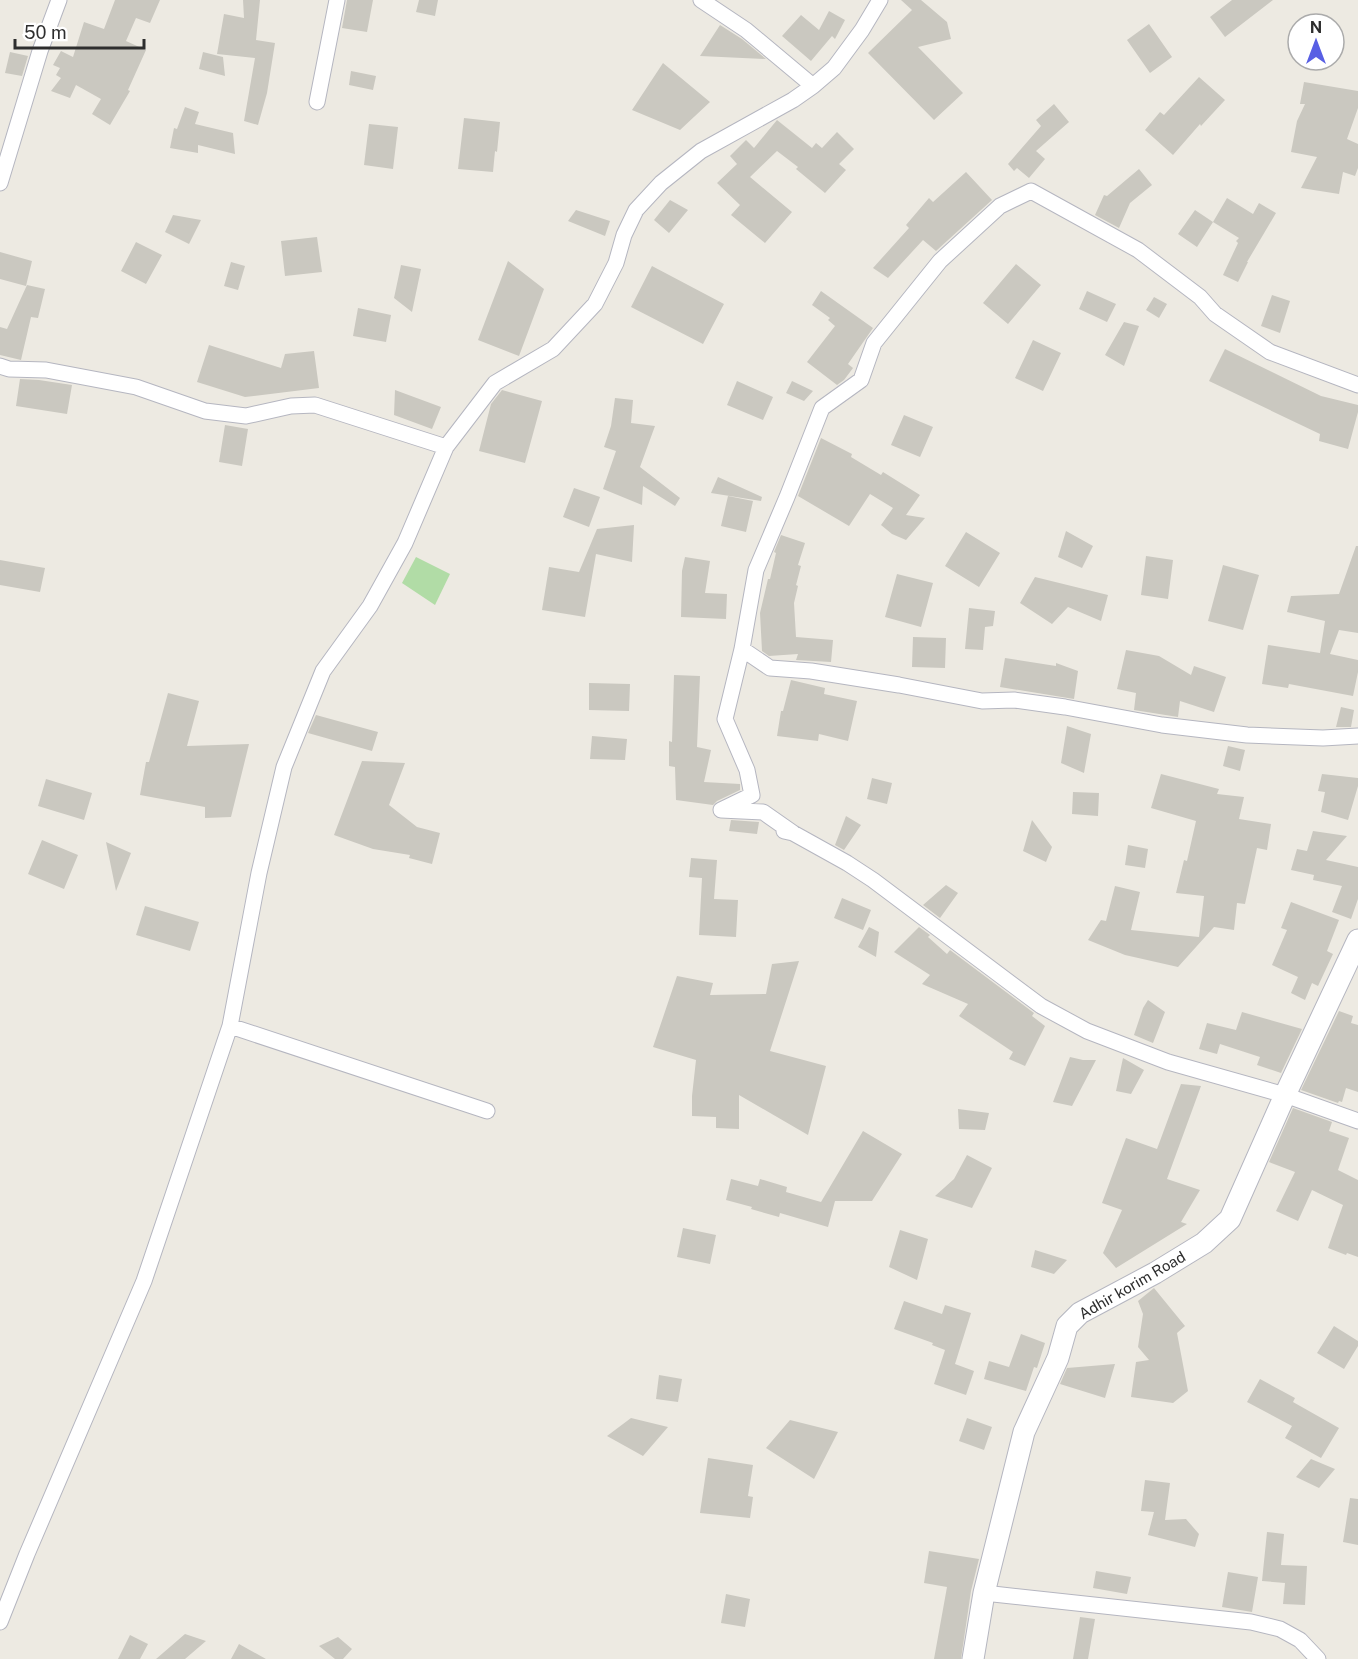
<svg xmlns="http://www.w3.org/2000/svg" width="1358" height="1659" font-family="'Public Sans',sans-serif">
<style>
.green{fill:#b1dca6}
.building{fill:#cac8c0}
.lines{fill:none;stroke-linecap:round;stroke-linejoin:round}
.street-casing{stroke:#b5b6c0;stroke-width:17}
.secondary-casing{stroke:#b5b6c0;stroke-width:23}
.street{stroke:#fff;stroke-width:15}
.secondary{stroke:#fff;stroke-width:21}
.labels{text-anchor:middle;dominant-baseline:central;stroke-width:4.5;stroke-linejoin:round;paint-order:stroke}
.street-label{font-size:15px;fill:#2e2e2e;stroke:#fff}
</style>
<rect width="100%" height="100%" fill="#edeae2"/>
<path class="green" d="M416 557 450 574 435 605 402 583Z"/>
<path class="building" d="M115 0H160L150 23 136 18 126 41 146 50 128 90 130 91 110 125 92 114 101 99 76 85 70 98 51 91 61 78 56 75 60 68 53 65 61 51 73 57 84 22 104 29Z
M243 0H260L256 40 275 43 267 93 258 125 244 121 255 58 217 54 224 14 244 18Z
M347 0H373L367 32 342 28Z
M419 0H438L435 16 416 12Z
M901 0H921L947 22 951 39 918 47 963 93 934 120 868 53 912 10Z
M1232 0H1273L1225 37 1210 17Z
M829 11 845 20 835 39 832 36 811 61 782 36 801 15 819 30Z
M1149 24 1172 57 1150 73 1127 40Z
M720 25 742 39 766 59 700 56Z
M10 52 28 56 22 76 5 73Z
M203 52 223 57 225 76 199 69Z
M663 63 710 102 680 130 632 110Z
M351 71 376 76 373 90 349 85Z
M1199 77 1225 100 1201 126 1200 124 1173 155 1145 130 1160 112 1164 115Z
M1304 82 1358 91V108L1347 139 1358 144V168L1355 176 1343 172 1339 194 1301 188 1317 157 1291 152 1297 121 1305 104H1300Z
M1054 104 1069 122 1036 151 1045 159 1029 178 1017 168 1014 171 1008 164 1041 126 1036 120Z
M185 107 199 112 195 124 233 133 235 154 198 145V153L170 148 174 128 177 129Z
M464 118 500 122 497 152 495 151 493 172 458 169Z
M777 120 812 148 816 143 822 148 837 132 854 149 839 164 846 170 825 193 796 169 798 167 777 151 750 177 792 212 765 243 731 215 740 205 717 183 737 164 730 156 746 140 754 148Z
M369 124 398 127 393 169 364 165Z
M1139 169 1152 185 1130 203 1119 228 1095 215 1104 195 1107 196Z
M966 172 992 200 936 251 923 240 888 278 873 268 909 228 906 225 929 198 933 202Z
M1227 198 1253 214 1259 203 1276 213 1247 262H1248L1238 282 1223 275 1238 243 1236 241 1239 238 1213 222Z
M670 200 688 210 669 233 654 220Z
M576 210 610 221 605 236 568 221Z
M1195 210 1213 222 1197 247 1178 234Z
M173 215 201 220 189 244 165 232Z
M317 237 322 272 285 276 281 241Z
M136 242 162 255 146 284 121 271Z
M0 252 32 261 26 286 0 279Z
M508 261 544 289 519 356 478 340Z
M231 262 245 266 238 290 224 286Z
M1016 264 1041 285 1008 324 983 303Z
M401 265 421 269 412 312 394 298Z
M652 266 724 304 703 344 631 307Z
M27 285 45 289 38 318 31 317 21 360 0 355V327L7 329Z
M821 291 873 328 848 364 853 368 844 380 837 385 807 362 835 326 828 320 830 318 812 305Z
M1087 291 1116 304 1107 322 1079 309Z
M1272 295 1290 301 1280 333 1261 326Z
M1154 297 1167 304 1159 318 1146 310Z
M358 308 391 315 386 342 353 336Z
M1124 322 1139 326 1124 366 1105 355Z
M1033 340 1061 353 1043 391 1015 378Z
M209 345 281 368 285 354 314 351 319 388 245 397 197 382Z
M1225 349 1321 396 1358 405V412L1348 449 1319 441 1320 434 1209 381Z
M20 379 39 380 72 385 67 414 16 406Z
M737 381 773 397 763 420 727 405Z
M792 381 813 391 804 401 786 393Z
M395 390 441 407 432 429 394 415Z
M502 390 542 401 525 463 479 451 491 404Z
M615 398 633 400 631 423 655 426 640 467 680 498 675 506 643 486 642 505 603 489 616 451 604 447 611 426Z
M904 415 933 427 920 457 891 445Z
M225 425 248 429 242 466 219 462Z
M821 438 852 454 851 457 881 475 883 472 920 495 906 515 925 518 906 540 892 534 881 525 893 508 870 494 849 526 798 496Z
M718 477 762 497 761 501 711 493Z
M574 488 600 497 589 527 563 517Z
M728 496 753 501 746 532 721 526Z
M634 525 632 562 596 554 585 617 542 610 549 567 579 572 597 529Z
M1066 531 1093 546 1082 568 1058 557Z
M966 532 1000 553 979 587 945 566Z
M781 535 805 543 798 565 801 566 796 585 798 586 794 603 796 637 833 640 831 662 796 660 798 654 769 656 762 651 760 613 768 579H770L776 553 774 552Z
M1356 546H1358V633L1339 630 1330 654 1358 660V672L1353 696 1289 684 1288 688 1262 684 1268 645 1320 653 1325 621 1287 612 1291 596 1339 594Z
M1146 556 1173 560 1168 599 1141 595Z
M685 557 710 561 705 593 727 594 726 619 681 617 682 571Z
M0 560 45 568 40 592 0 585Z
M1223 565 1259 575 1243 630 1208 621Z
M897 574 933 583 921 627 885 617Z
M1035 577 1108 595 1101 621 1068 607 1052 624 1020 603Z
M969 608 995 611 993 626 985 627 983 650 965 649Z
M913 637 946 638 945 668 912 667Z
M1126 650 1159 656 1191 675 1194 666 1226 677 1214 712 1180 701 1178 717 1134 710 1136 693 1117 689Z
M1005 658 1056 666V663L1078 671 1074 699 1000 687Z
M674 675 700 676 697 747 711 750 704 782 740 784V790L717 801 713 805 676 800 675 767 669 766V741L672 742Z
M791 680 825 688 824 694 857 701 848 741 819 734 818 741 777 736 781 711H783Z
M589 683 630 684 629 711 589 710Z
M168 693 199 701 187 746 249 744 231 817 205 818V807L140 795 146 762H149Z
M1341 707 1354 710 1351 727H1336Z
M316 715 378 732 372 751 308 733Z
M1067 726 1091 734 1084 773 1061 763Z
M592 736 627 739 625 760 590 759Z
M1228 746 1245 750 1240 771 1223 766Z
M362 761 405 763 389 805 417 827 440 833 432 864 409 858 410 855 373 849 334 835Z
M1161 774 1219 789 1217 794 1244 797 1239 819 1271 824 1267 850 1257 848 1245 904 1237 903 1234 930 1214 927 1178 967 1125 955 1088 940 1101 920 1106 921 1115 886 1140 892 1131 930 1199 937 1204 896 1176 893 1184 860 1187 861 1196 821 1151 808Z
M1322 774 1358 778V786L1348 820 1321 812 1325 792 1318 791Z
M872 778 892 783 887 804 867 799Z
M46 779 92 793 84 820 38 806Z
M1073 792 1099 793 1098 816 1072 814Z
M846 816 861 825 844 850 835 845Z
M731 820 759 822 757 834 729 831Z
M1032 820 1052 847 1046 862 1023 851Z
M1313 831 1347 836 1326 860 1358 867V899L1351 919 1332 912 1342 886 1313 880 1314 875 1291 870 1297 849 1307 851Z
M42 840 78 855 64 889 28 874Z
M106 842 131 853 116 891Z
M1128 845 1148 849 1145 868 1125 865Z
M691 858 717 860 714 899 738 900 736 937 699 935 702 878 689 877Z
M946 885 958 893 940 918 923 905Z
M842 898 871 910 863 930 834 918Z
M1291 902 1339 920 1327 951 1333 954 1318 986 1312 983 1305 1000 1291 993 1298 977 1272 965 1287 930 1281 928Z
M145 906 199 922 190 951 136 935Z
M869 927 879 932 876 957 858 947Z
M919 927 930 935 928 937 947 954 950 950 1034 1013 1032 1016 1045 1026 1025 1066 1009 1059 1013 1052 959 1016 968 1004 922 984 930 975 894 952Z
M799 961 770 1051 826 1066 808 1135 739 1095V1129L716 1128V1117L692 1116V1096L696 1060 653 1047 677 976 713 983 710 995 766 994 772 964Z
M1148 1000 1165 1012 1153 1043 1134 1035 1143 1008Z
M1339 1011 1353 1016 1351 1023 1358 1025V1092L1346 1088 1342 1102 1339 1101 1338 1103 1301 1090Z
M1242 1012 1302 1029 1281 1073 1257 1065 1260 1057 1220 1044 1217 1054 1199 1049 1207 1023 1236 1030Z
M1070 1057 1083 1060H1096L1072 1106 1053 1102Z
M1123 1058 1144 1070 1131 1094 1116 1091Z
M1181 1084 1201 1086 1167 1179 1200 1190 1181 1222 1187 1224 1116 1268 1103 1253 1122 1210 1102 1203 1126 1138 1157 1149Z
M1293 1108 1332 1122 1329 1131 1349 1138 1338 1170 1358 1180V1257L1347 1253 1346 1255 1328 1248 1343 1205 1312 1190 1298 1221 1276 1211 1295 1172 1269 1162Z
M958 1109 989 1113 985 1130 959 1129Z
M863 1131 902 1154 872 1201H835L828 1227 780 1213 779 1217 751 1209 752 1207 726 1200 731 1179 758 1186 760 1179 787 1187 786 1192 821 1202Z
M967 1155 992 1168 972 1208 935 1196 954 1179Z
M683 1228 716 1235 710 1264 677 1257Z
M900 1230 928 1239 917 1280 889 1267Z
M1035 1250 1067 1260 1054 1274 1031 1267Z
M1154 1288 1185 1326 1177 1333 1188 1391 1173 1403 1131 1397 1136 1362 1149 1360 1138 1347 1143 1314 1138 1301Z
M904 1301 942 1314 945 1305 971 1313 955 1364 974 1371 966 1395 934 1384 945 1350 932 1345 933 1343 894 1329Z
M1334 1326 1358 1341V1346L1344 1369 1317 1353Z
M1021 1334 1045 1343 1037 1368 1034 1367 1026 1391 984 1379 989 1361 1009 1367Z
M1115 1364 1105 1398 1060 1384 1067 1368Z
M659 1375 682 1379 678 1402 656 1399Z
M1260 1379 1295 1398 1293 1402 1339 1428 1321 1458 1285 1438 1292 1426 1247 1402Z
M631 1418 668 1427 643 1456 607 1436Z
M967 1418 992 1427 984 1450 959 1441Z
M790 1420 838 1432 814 1479 766 1448Z
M708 1458 753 1465 748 1496 753 1497 750 1518 700 1513Z
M1311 1459 1335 1469 1319 1488 1296 1477Z
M1145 1480 1170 1483 1165 1520 1186 1519 1199 1534 1195 1547 1148 1535 1154 1512 1141 1511Z
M1350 1498 1358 1499V1545L1343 1542Z
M1267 1532 1284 1534 1281 1565 1307 1566 1305 1605 1283 1604 1285 1583 1262 1581Z
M929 1551 979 1559 971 1591 961 1659H934L947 1587 924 1583Z
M1096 1571 1131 1577 1127 1594 1093 1588Z
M1228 1572 1258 1577 1252 1612 1222 1607Z
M726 1594 750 1599 745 1627 721 1623Z
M1080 1617 1095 1619 1088 1659H1073Z
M185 1634 206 1641 185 1659H156Z
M130 1635 148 1644 140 1659H118Z
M338 1637 352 1649 343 1659H335L319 1646Z
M239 1644 266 1659H231Z"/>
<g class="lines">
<defs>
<path id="street" d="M701 0 746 30 813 86
M317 102 337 0
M0 183 40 51 59 0
M0 366 9 369 46 370 136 387 205 411 246 416 291 406 315 405 446 447
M742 649 770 668 811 671 899 685 982 701 1014 700 1065 707 1162 725 1247 735 1323 738 1358 736
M784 831 793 833 847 863 873 880 1041 1006 1087 1031 1168 1062 1285 1095 1358 1121
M793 833 763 812 721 810 752 795 747 770 725 719 742 649 756 570 787 497 822 408 861 380 874 343 940 261 1000 206 1031 191 1138 250 1200 297 1215 314 1270 352 1358 385
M230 1026 487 1111
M984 1593 1251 1622 1280 1629 1300 1640 1318 1659
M0 1622 27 1554 144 1281 230 1026 259 873 284 767 323 671 370 606 405 543 446 447 495 383 553 349 595 304 616 263 624 235 636 210 661 183 701 151 793 100 813 86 834 68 862 30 880 0"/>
<path id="secondary" d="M973 1659 984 1593 1024 1432 1058 1358 1067 1326 1080 1313 1155 1273 1204 1243 1230 1219 1285 1095 1358 940"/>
</defs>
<use href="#street" class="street-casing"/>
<use href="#secondary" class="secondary-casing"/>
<use href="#street" class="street"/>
<use href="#secondary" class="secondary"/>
</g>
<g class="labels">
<g class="street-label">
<text transform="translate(1132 1285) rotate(-30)">Adhir korim Road</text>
</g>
</g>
<g transform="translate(1316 42)"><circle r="28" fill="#ffffff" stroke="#ababab" stroke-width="1.5"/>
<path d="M0-4.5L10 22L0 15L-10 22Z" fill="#585fe4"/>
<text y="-9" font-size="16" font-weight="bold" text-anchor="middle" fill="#2e2e2e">N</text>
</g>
<path d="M15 39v9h129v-9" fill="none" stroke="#2e2e2e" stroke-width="3"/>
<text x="24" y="39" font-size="18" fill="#2e2e2e" stroke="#ffffff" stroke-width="4.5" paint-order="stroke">50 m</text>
</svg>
